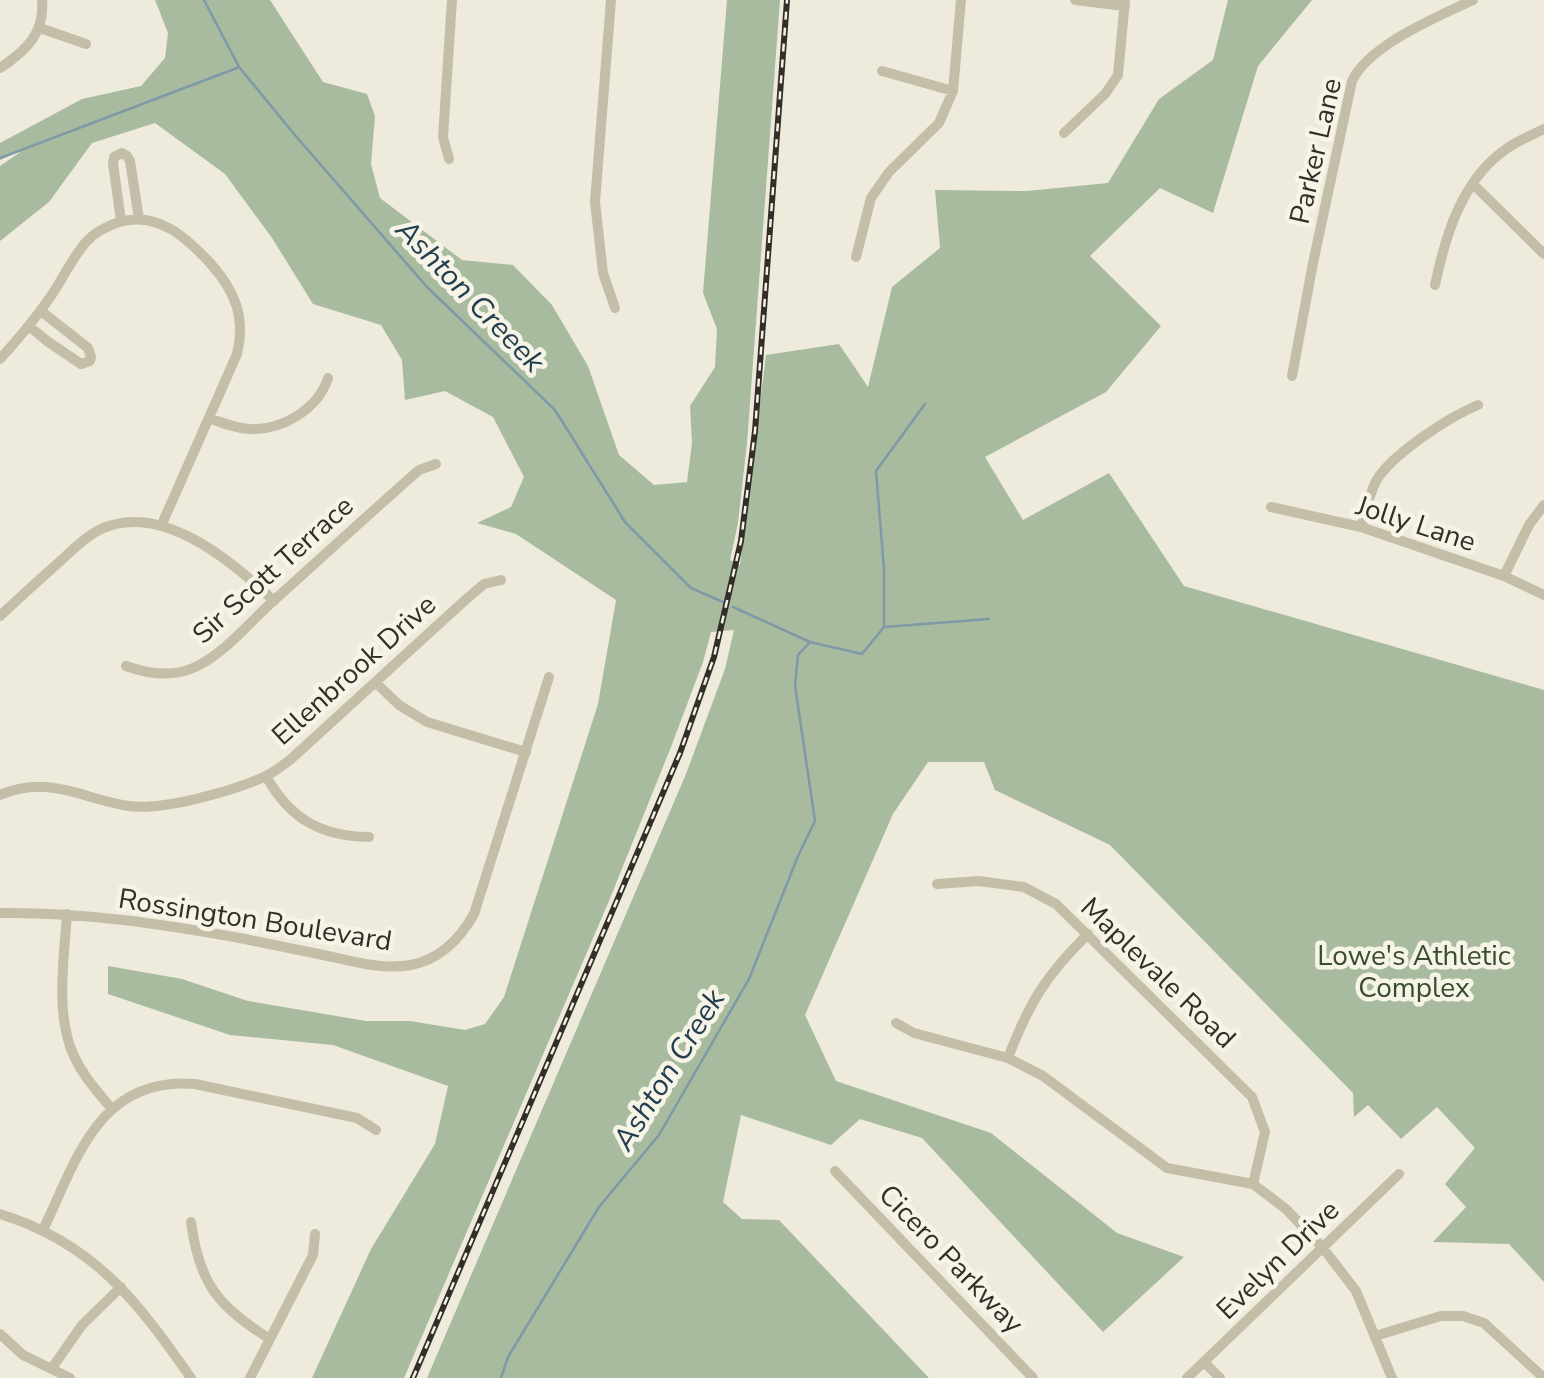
<svg xmlns="http://www.w3.org/2000/svg" width="1544" height="1378" font-family="'Nunito Sans',sans-serif">
<style>
.green{fill:#a8bb9e}
.lines{fill:none;stroke-linecap:round;stroke-linejoin:round}
.stream{stroke:#7e99a7;stroke-width:2.5}
.minor{stroke:#c4bea9;stroke-width:10}
.rail-casing{stroke:#332f28;stroke-width:6}
.rail{stroke:#f6f4e7;stroke-width:2.5;stroke-dasharray:8;stroke-linecap:butt}
.labels{text-anchor:middle;dominant-baseline:central;stroke-width:9;stroke-linejoin:round;paint-order:stroke}
.street-label{font-size:28px;fill:#332f28;stroke:#f6f4e7}
.park-label{font-size:28px;fill:#394e2f;stroke:#f6f4e7}
.water-label{font-size:30px;font-style:italic;fill:#233e4f;stroke:#f6f4e7}
</style>
<rect width="100%" height="100%" fill="#eeebdc"/>
<path class="green" d="M155 0H270L323 82 367 94 375 116 371 164 380 198 462 260 513 265 552 305 588 366 619 455 654 485 687 482 692 443 690 406 715 367 717 329 703 293 727 0H780L747 443 738 523 730 560 740 565 766 355 839 344 868 387 892 287 940 248 935 190 1027 191 1108 183 1159 99 1213 60 1228 0H1312L1258 66 1213 213 1160 188 1090 256 1161 326 1106 392 985 457 1023 520 1109 473 1184 586 1544 690V1282L1509 1244 1433 1242 1466 1207 1445 1184 1475 1148 1437 1107 1401 1139 1368 1105 1354 1117 1353 1093 1110 845 995 790 984 762H928L893 814 805 1015 836 1081 991 1133 1117 1233 1184 1257 1103 1332 922 1138 860 1119 831 1145 741 1115 723 1202 742 1219 779 1220 929 1378H427L686 774 725 669 734 630 711 632 703 662 671 747 609 901 404 1378H312L371 1249 435 1144 448 1086 333 1045 230 1035 108 994V966L182 979 248 1001 366 1021H410L465 1030 485 1024 504 997 598 704 616 600 516 534 477 523 511 507 524 477 493 417 445 391 405 400 402 360 381 325 313 304 272 238 225 174 155 123 92 143 49 202 0 241V166L29 146 0 160V143L82 99 141 86 165 58 168 33Z"/>
<g class="lines">
<path class="stream" d="M204 0 239 67 294 134 427 287 555 410 625 522 691 588 723 602
M0 158 237 68
M733 607 810 642 862 654 884 627 989 619
M884 626V569L876 471 925 404
M501 1378 508 1357 599 1207 659 1135 749 979 798 856 815 821 795 686 798 655 810 642"/>
<path class="minor" d="M611 0 595 202 603 273 615 308
M1075 0 1125 6
M40 28 86 44
M0 68C26 51 45 33 42 0
M882 71 953 91
M1064 133 1105 94 1118 75 1125 0
M449 159 443 137 452 0
M1473 184 1544 254
M121 221 113 163 114 157 122 153 127 156 130 161 139 219
M856 257 871 198 889 172 939 123 953 91 961 0
M1435 285C1445 237 1461 183 1502 152 1514 142 1530 136 1544 129
M29 326 47 341 81 364 90 361 91 357 88 348 41 311
M0 359C19 338 37 317 53 293 64 276 73 257 86 242 95 232 107 226 119 222 158 211 186 237 211 264 235 291 246 318 237 354L162 524
M1292 376 1313 263 1352 81C1369 45 1437 17 1473 0
M209 418C222 423 235 428 249 429 282 431 318 409 328 378
M1271 507 1361 527 1504 576 1544 595
M1361 527C1366 512 1369 495 1376 481 1392 454 1449 417 1478 405
M1504 576 1529 525 1544 505
M0 616C19 598 38 581 57 564 71 552 83 538 99 530 160 500 232 561 274 601
M126 666C148 674 172 677 193 668 223 655 247 625 270 604 320 559 369 514 419 470L436 464
M375 682 399 705 427 722 526 752
M266 776C290 819 320 836 369 837
M0 795C49 774 82 799 129 806 162 811 233 791 264 777 274 772 282 766 290 760L463 602 484 584 501 580
M937 884 979 881 1024 887 1056 904 1252 1097 1265 1132 1253 1184
M0 913C83 912 163 924 245 939 272 945 300 950 328 956 355 962 383 970 411 965 441 959 460 939 474 914L549 677
M67 914C64 958 55 1016 74 1056 83 1076 97 1091 111 1108
M896 1023 914 1033 1008 1058 1043 1076 1167 1168 1253 1184 1286 1209 1323 1248 1356 1291 1392 1378
M1008 1058C1029 1003 1046 975 1088 934
M835 1171 1033 1378
M0 1214C94 1243 137 1301 191 1378
M191 1222C199 1283 218 1307 270 1339
M43 1230C77 1159 99 1076 195 1084L357 1118 376 1130
M0 1334 23 1355 70 1378
M1375 1336 1441 1316H1463L1484 1323 1544 1378
M1204 1362 1220 1378
M52 1368 82 1325 121 1287
M250 1378 313 1255 315 1234
M1187 1378 1399 1174"/>
<defs>
<path id="rail" d="M413 1378 680 753 714 657 741 541 755 431 787 0"/>
</defs>
<use href="#rail" class="rail-casing"/>
<use href="#rail" class="rail"/>
</g>
<g class="labels">
<g class="street-label">
<text transform="translate(1316 151) rotate(-77)">Parker Lane</text>
<text transform="translate(1416 524) rotate(18)">Jolly Lane</text>
<text transform="translate(273 570) rotate(-42)">Sir Scott Terrace</text>
<text transform="translate(354 670) rotate(-42)">Ellenbrook Drive</text>
<text transform="translate(255 920) rotate(9)">Rossington Boulevard</text>
<text transform="translate(1158 973) rotate(44)">Maplevale Road</text>
<text transform="translate(951 1259) rotate(46)">Cicero Parkway</text>
<text transform="translate(1278 1260) rotate(-44)">Evelyn Drive</text>
</g>
<g class="park-label">
<text x="1414" y="956">Lowe's Athletic<tspan x="1414" dy="32">Complex</tspan></text>
</g>
<g class="water-label">
<text transform="translate(470 296) rotate(46)">Ashton Creeek</text>
<text transform="translate(669 1070) rotate(-58)">Ashton Creek</text>
</g>
</g>
</svg>
